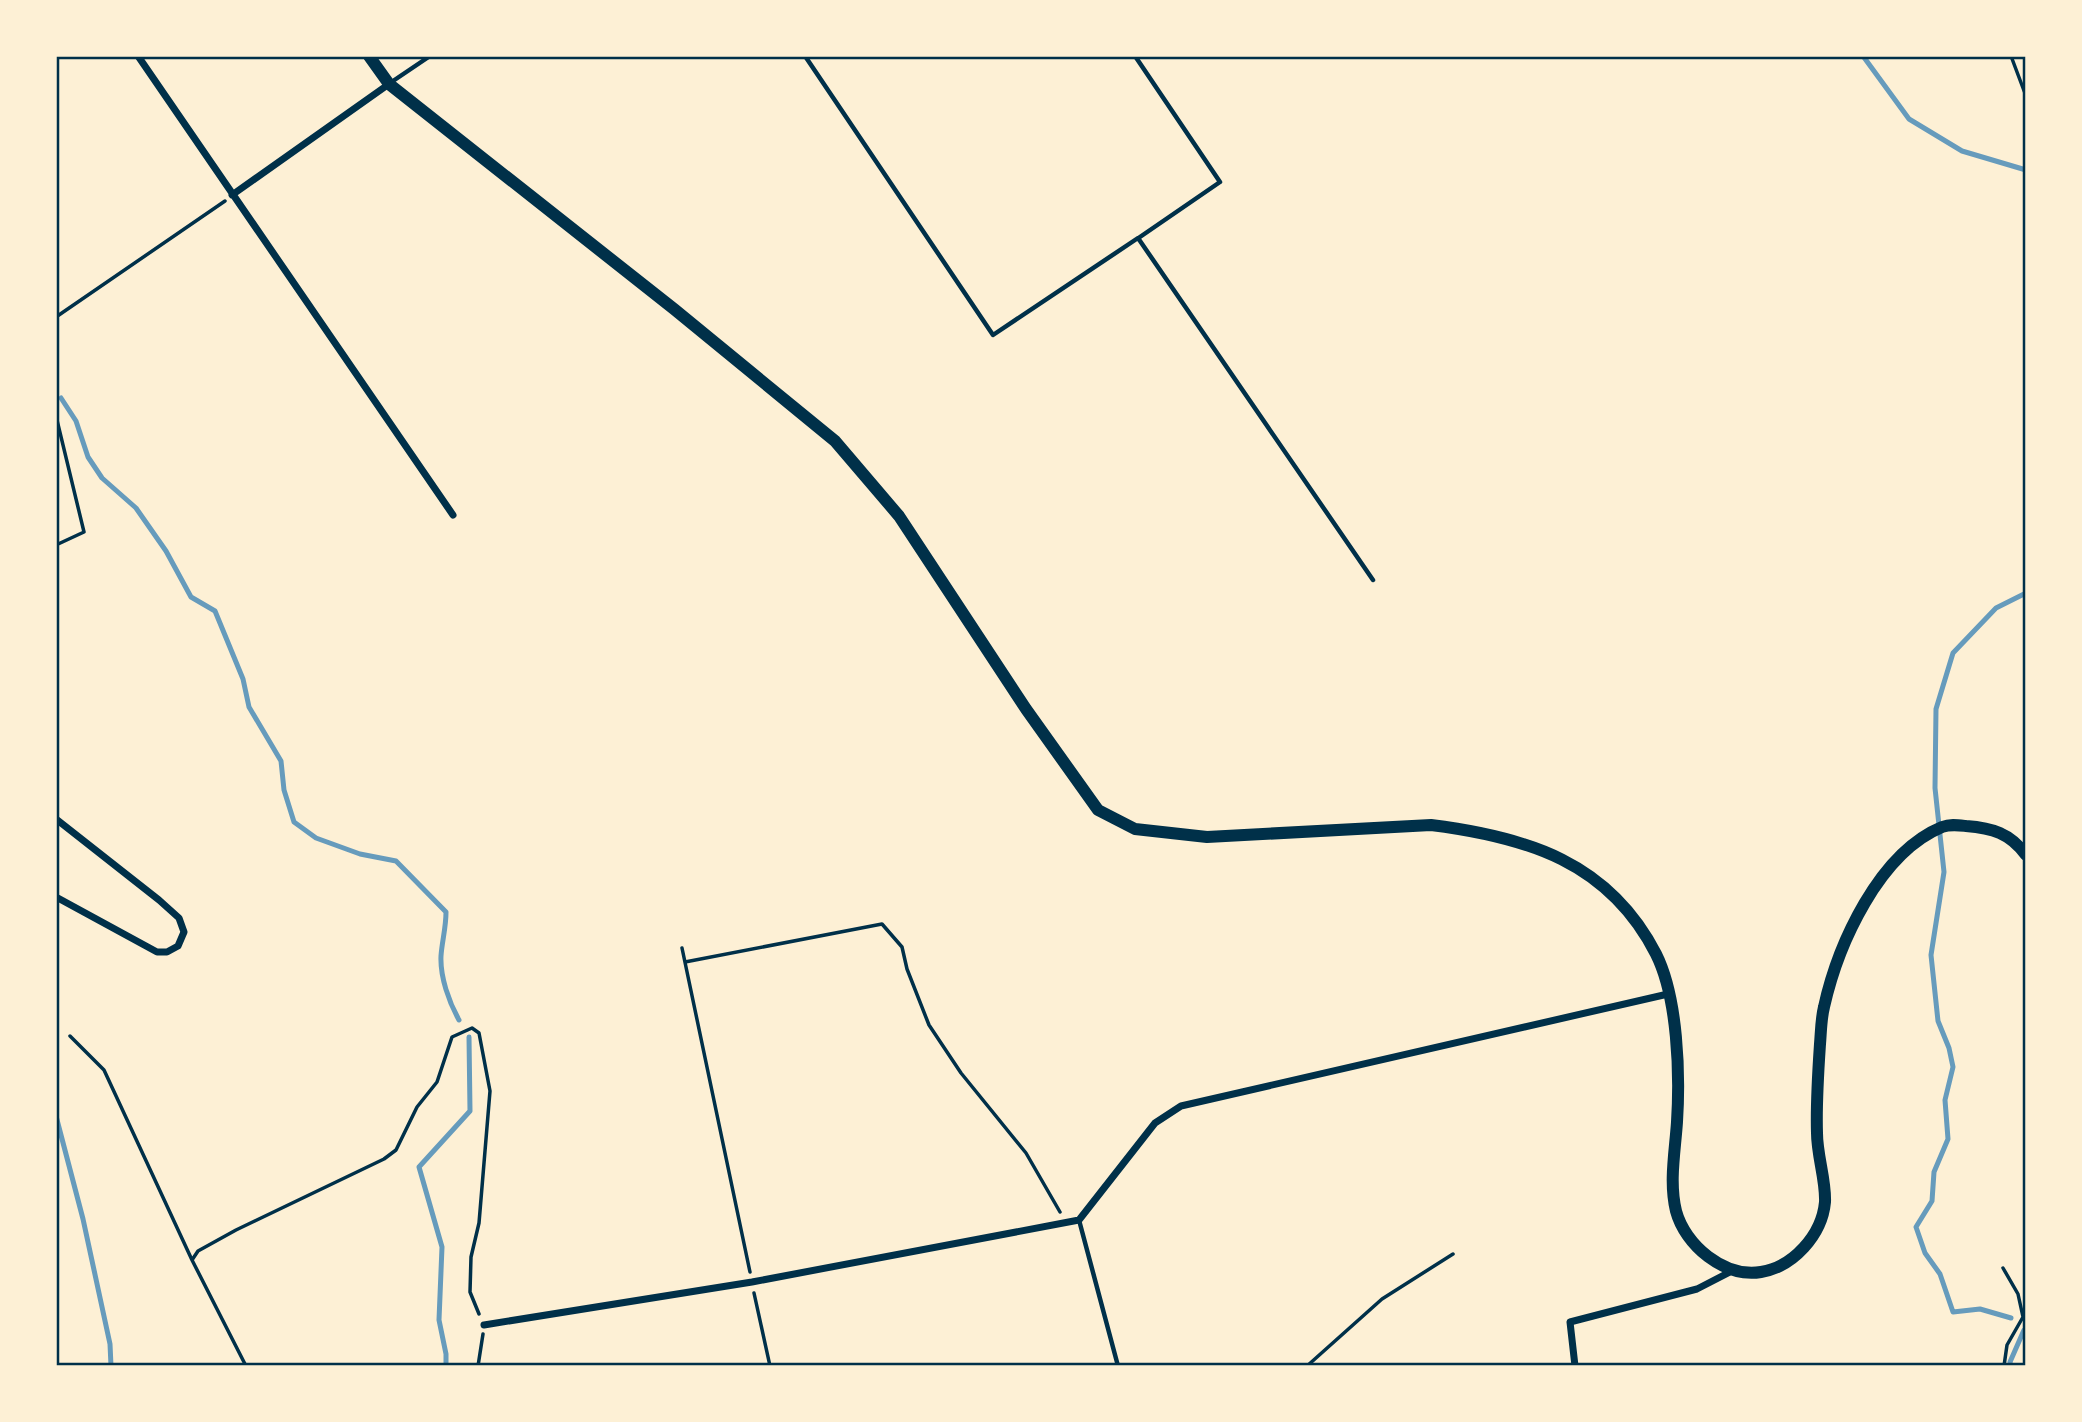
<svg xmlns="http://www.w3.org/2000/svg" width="2082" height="1422" font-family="'PT Sans',sans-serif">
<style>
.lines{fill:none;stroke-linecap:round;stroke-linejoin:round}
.stream{stroke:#669bbc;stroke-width:5}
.path{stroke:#003049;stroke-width:3.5}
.service{stroke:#003049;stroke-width:4.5}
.minor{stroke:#003049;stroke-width:7}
.tertiary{stroke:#003049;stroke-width:12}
.neatline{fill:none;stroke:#003049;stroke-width:2.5}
</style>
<rect width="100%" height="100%" fill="#fdf0d5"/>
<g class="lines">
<path class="stream" d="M1863 56 1909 119 1962 151 2026 170
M61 398 76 421 88 457 102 478 136 508 166 551 191 597 215 611 243 679 249 707 281 761 284 790 294 822 316 838 360 854 396 861 446 912C446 928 442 941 441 956 440 977 449 1002 459 1020
M56 1116 83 1219 110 1344 111 1366
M2011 1318 1980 1309 1953 1312 1940 1274 1925 1253 1916 1227 1932 1201 1934 1172 1948 1139 1945 1100 1953 1067 1949 1048 1938 1021 1931 955 1944 872 1935 788 1936 709 1953 653 1996 608 2026 593
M446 1366V1354L439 1320 442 1247 419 1167 470 1111 469 1037
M2011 1366 2010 1362 2024 1330"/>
<path class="path" d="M2011 56 2026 96
M56 317 225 201
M56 416 84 532 56 545
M682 948 750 1272
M685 962 882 924 902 947 907 969 929 1025 961 1073 1026 1153 1060 1212
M70 1036 104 1070 192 1260
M2003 1268 2018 1294 2023 1317 2007 1345 2004 1366
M754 1293 770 1366
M246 1366 192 1260 198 1251 236 1230 384 1159 396 1150 417 1107 437 1082 452 1037 472 1028 479 1033 490 1091 479 1223 471 1257 470 1292 479 1314
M478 1366 483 1334
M1307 1366 1382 1299 1453 1254"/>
<path class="service" d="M805 56 993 335 1138 238 1373 580
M1135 56 1220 182 1137 239
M390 83 430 56
M1079 1220 1118 1366"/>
<path class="minor" d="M138 56 453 515
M232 195 389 84
M56 819 159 900 179 918 184 932 178 946 167 952H157L56 897
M484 1325 752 1282 1079 1220 1155 1123 1181 1106 1668 994
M1575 1366 1570 1322 1697 1289 1732 1271"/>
<path class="tertiary" d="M369 56 389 84 674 309 835 441 899 516 1026 709 1098 810 1135 829 1207 837 1431 825C1527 837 1609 862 1656 954 1678 998 1680 1074 1677 1122 1675 1152 1669 1182 1676 1211 1685 1245 1724 1278 1761 1272 1793 1267 1822 1235 1825 1202 1826 1180 1817 1156 1817 1133 1816 1103 1818 1074 1820 1044 1821 1032 1821 1019 1824 1007 1838 944 1879 853 1942 827 1950 824 1957 825 1966 826 1992 828 2010 833 2026 855"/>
</g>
<rect width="2082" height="1422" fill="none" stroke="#fdf0d5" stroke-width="116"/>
<rect x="58" y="58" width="1966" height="1306" class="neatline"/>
</svg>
